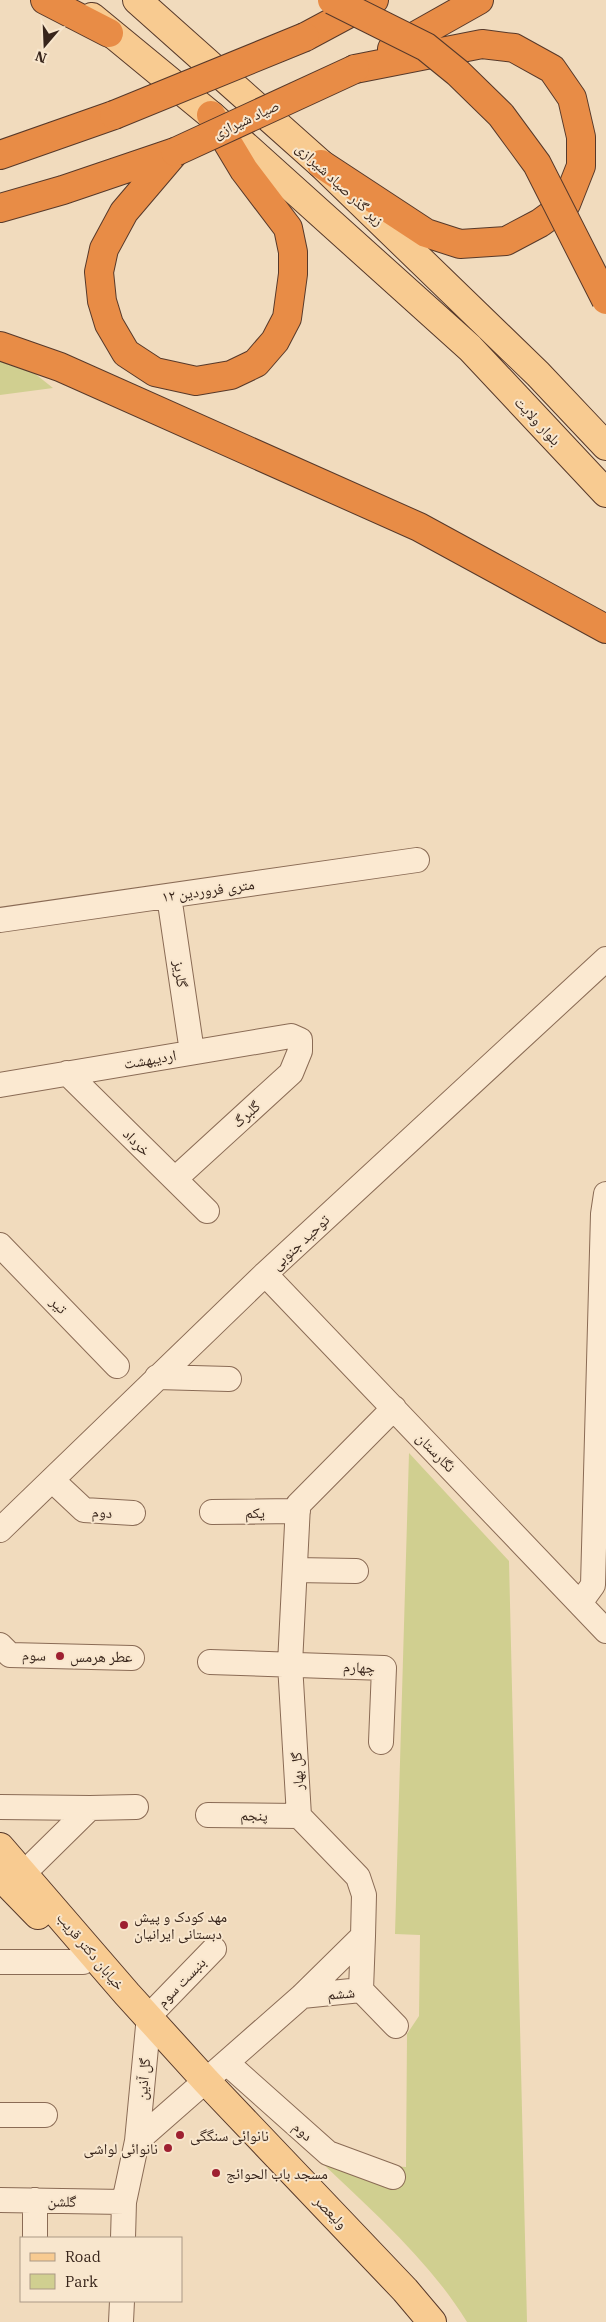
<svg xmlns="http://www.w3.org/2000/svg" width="606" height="2322" font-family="'IBM Plex Serif','Noto Naskh Arabic',serif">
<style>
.green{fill:#d0cf90}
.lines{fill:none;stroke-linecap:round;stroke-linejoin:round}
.minor-casing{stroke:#8a6b55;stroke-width:26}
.major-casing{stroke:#57392a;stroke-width:30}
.highway-casing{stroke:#57392a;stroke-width:30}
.minor{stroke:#fbe9d1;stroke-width:24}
.major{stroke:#f8cb91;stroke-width:28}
.highway{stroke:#e88c46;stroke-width:28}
.highway-bridge-casing{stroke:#57392a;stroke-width:30;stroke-linecap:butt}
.highway-bridge{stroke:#e88c46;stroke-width:28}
.poi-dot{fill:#9e2031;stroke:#f8e6cd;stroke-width:2}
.labels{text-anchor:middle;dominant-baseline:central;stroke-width:4;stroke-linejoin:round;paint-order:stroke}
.street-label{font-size:15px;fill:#38251b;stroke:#f8e6cd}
.poi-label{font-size:15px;fill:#38251b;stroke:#f8e6cd;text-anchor:start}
</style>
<rect width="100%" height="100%" fill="#f1dbbd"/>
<path class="green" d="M0 355 19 361 53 388 0 395Z
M409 1453 509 1561 527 2322H467C429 2260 371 2210 319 2160L406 2167 407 2034 419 2016 420 1935 395 1934Z"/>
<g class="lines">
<defs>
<path id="minor" d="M169 896 192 1052
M0 920 417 860
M67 1073 207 1211
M0 1085 291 1036 300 1040V1051L291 1073 175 1179
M0 1245 117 1366
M265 1274 606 1631
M157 1377 229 1379
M52 1480 84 1510 133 1513
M212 1512 298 1511
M0 1530 265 1274 606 959
M295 1570 356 1571
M580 1603 593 1585 603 1214 606 1194
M0 1645 10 1655 132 1658
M210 1662 384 1668 381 1742
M0 1807 90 1808
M208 1815 299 1816
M24 1873 90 1808 136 1807
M0 1962H83
M361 1990 363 1936
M302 1996 361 1990 396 2026
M227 2063 328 2153 393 2177
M0 2115H45
M137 2141 302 1996 363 1936 364 1895 358 1877 299 1816 290 1664 298 1505 394 1408
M0 2200 124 2202
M35 2238V2200
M123 2238 124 2202 137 2141 149 2016 214 1949
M121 2322 122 2301"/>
<path id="major" d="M137 0 321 164 538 374 606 446
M92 17 211 115 470 348 606 493
M0 1847 127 1994 206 2081 405 2290 432 2322
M0 1876 38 1915"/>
<path id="highway" d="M45 0 109 33
M305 37 374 0
M392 49 479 0
M175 152 124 212 104 249 99 272 102 301 109 324 126 353 155 372 196 381 231 375 256 363 275 341 287 318 293 274V252L288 228 244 170 211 115
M0 155 114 115
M321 164 426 233 460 244 506 241 540 223 566 204 581 166V137L572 98 552 69 514 48 482 44 355 69
M0 208 63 190 175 152
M0 346 60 367 419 527 606 629"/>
</defs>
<use href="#minor" class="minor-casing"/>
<use href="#major" class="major-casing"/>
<use href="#highway" class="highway-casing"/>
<use href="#minor" class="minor"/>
<use href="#major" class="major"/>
<use href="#highway" class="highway"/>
<defs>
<path id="highway-bridge" d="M332 0 426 47 458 73 501 115 537 164 606 300
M114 115 305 37
M175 152 355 69"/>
</defs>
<use href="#highway-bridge" class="highway-bridge-casing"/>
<use href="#highway-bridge" class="highway-bridge"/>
</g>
<g class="poi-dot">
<circle cx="60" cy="1656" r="5"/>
<circle cx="124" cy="1925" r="5"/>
<circle cx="180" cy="2135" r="5"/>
<circle cx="168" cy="2148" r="5"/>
<circle cx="216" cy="2173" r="5"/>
</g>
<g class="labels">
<g class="street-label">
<text transform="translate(246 119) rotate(-25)">صیاد شیرازی</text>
<text transform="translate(340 184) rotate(43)">زیر گذر صیاد شیرازی</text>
<text transform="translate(538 421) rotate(47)">بلوار ولایت</text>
<text transform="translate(208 890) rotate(-8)">۱۲ متری فروردین</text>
<text transform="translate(181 974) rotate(82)">گلریز</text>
<text transform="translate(150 1059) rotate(-10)">اردیبهشت</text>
<text transform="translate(246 1114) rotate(-42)">گلبرگ</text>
<text transform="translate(137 1142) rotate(45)">خرداد</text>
<text transform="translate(300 1242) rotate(-43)">توحید جنوبی</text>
<text transform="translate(59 1305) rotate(46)">تیر</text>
<text transform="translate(436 1452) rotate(46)">نگارستان</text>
<text transform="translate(102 1512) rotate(3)">دوم</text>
<text x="255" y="1512">یکم</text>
<text transform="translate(34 1655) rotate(2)">سوم</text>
<text transform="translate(359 1667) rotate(3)">چهارم</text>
<text transform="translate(297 1771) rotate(-93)">گل بهار</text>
<text transform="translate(254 1815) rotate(1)">پنجم</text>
<text transform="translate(91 1951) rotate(50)">خیابان دکتر قریب</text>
<text transform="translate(181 1982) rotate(-46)">بنبست سوم</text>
<text transform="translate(341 1993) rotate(-5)">ششم</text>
<text transform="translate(143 2079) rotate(-85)">گل آذین</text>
<text transform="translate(303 2131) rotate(42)">دوم</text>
<text transform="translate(62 2201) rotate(1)">گلشن</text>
<text transform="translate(331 2212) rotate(46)">ولیعصر</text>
</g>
<g class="poi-label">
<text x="70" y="1656">عطر هرمس</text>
<text x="134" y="1916">مهد کودک و پیش<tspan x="134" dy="17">دبستانی ایرانیان</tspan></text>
<text x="190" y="2135">نانوائی سنگگی</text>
<text x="158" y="2148" text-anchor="end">نانوائی لواشی</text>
<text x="226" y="2173">مسجد باب الحوائج</text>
</g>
</g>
<rect x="20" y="2237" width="162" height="65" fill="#f8e6cd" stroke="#ab9986"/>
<rect x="30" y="2253" width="25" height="8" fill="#f8cb91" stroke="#ab9986"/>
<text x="65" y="2262" font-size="15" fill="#38251b">Road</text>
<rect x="30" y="2274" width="25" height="15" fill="#d0cf90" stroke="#ab9986"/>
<text x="65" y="2287" font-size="15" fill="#38251b">Park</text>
<g transform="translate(45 45) rotate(199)" stroke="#f8e6cd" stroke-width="4" paint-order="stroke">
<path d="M0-4L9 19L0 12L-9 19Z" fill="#38251b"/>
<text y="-8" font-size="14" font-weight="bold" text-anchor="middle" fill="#38251b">N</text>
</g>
</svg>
